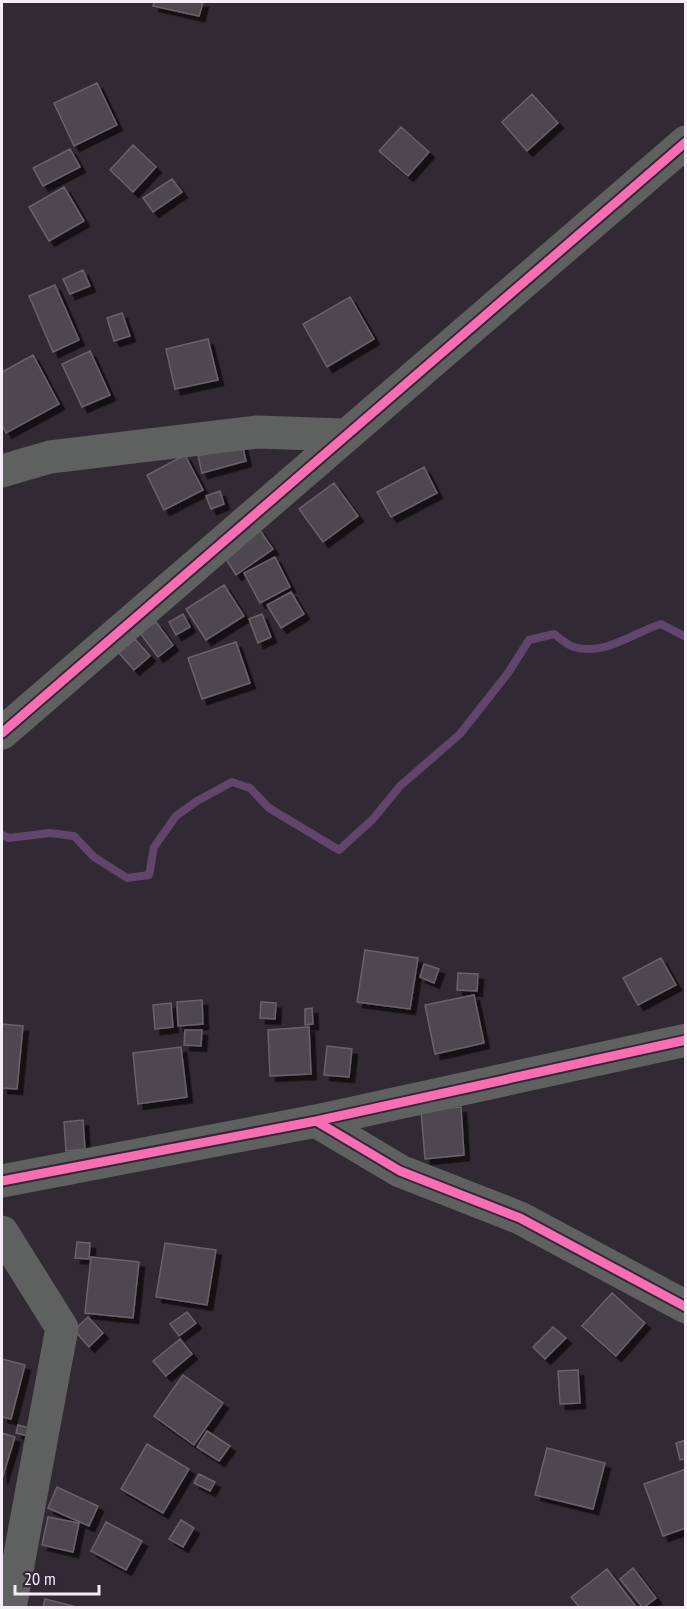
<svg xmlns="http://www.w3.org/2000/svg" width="687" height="1609" font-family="'PT Sans Narrow',sans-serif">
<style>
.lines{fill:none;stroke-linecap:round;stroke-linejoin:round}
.stream{stroke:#61456c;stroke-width:8}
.building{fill:#4d474f;stroke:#69626b;stroke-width:1.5;filter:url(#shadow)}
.minor{stroke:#5f6060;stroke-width:33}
.cycleway-casing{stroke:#332737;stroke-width:13}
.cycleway{stroke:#f96db3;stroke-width:9}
</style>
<defs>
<filter id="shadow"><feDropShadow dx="5.5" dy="5.5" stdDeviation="0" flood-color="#0009"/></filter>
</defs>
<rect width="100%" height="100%" fill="#312a34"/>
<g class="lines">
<path class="stream" d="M2 835 9 838 50 833 74 836 94 857 127 878 149 875 154 847 176 816 197 801 232 782 250 788 269 808 339 850 373 819 400 786 460 734 508 673 529 640 554 634C560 638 567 645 574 647 605 656 633 633 661 624L686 637"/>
</g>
<path class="building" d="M154 2H203L199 16 153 6Z
M97 83 117 125 74 146 54 103Z
M532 94 558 123 527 151 502 122Z
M401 127 429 152 408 176 379 151Z
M133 145 156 167 133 192 110 170Z
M70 149 80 167 43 186 33 168Z
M172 179 182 192 153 212 143 198Z
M64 187 84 221 49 241 29 207Z
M83 270 90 286 70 294 63 279Z
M55 285 79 340 53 352 29 296Z
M350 297 374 339 327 367 303 324Z
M122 313 130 336 114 341 107 318Z
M208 339 218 380 175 389 166 349Z
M90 351 110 395 82 407 62 364Z
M33 355 59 404 6 433 2 424V372Z
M242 444 246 461 202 473 198 456Z
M185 455 203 490 164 510 147 475Z
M424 467 437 493 391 517 377 492Z
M334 483 358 516 323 542 299 509Z
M220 491 224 504 211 509 206 496Z
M259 529 273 549 236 575 222 553Z
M275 557 290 587 260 603 244 573Z
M224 585 244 616 206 640 186 609Z
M291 592 304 614 281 628 267 605Z
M183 614 190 627 176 635 169 622Z
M262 614 271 637 258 643 249 619Z
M156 622 173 645 158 657 140 633Z
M135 639 150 656 134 670 119 653Z
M236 642 250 683 202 699 188 658Z
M365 950 418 958 410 1009 357 1002Z
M661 958 676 985 638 1005 623 978Z
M424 964 439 969 434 983 420 977Z
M458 973 478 974 477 991 457 990Z
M474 995 484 1043 435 1054 425 1005Z
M202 1000 203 1024 178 1026 177 1002Z
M261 1002 276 1003 275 1019 260 1018Z
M171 1003 173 1027 155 1029 153 1005Z
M312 1008 313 1024 305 1025V1009Z
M2 1024 23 1026 17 1089 2 1088Z
M309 1027 311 1074 270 1076 268 1030Z
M185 1030H202L201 1046 184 1045Z
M327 1046 352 1049 349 1077 324 1075Z
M181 1047 187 1097 138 1104 133 1053Z
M461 1107 464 1155 425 1159 421 1110Z
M83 1120 85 1149 66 1151 64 1122Z
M77 1242 90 1243 89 1259 75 1258Z
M165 1243 216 1250 207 1305 156 1297Z
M91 1257 139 1262 133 1318 85 1313Z
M612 1293 645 1323 616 1356 582 1326Z
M187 1312 196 1323 179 1336 170 1324Z
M88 1317 103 1333 89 1347 74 1330Z
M553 1327 566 1338 545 1359 533 1347Z
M180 1339 192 1354 166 1376 153 1361Z
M2 1359 25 1365 11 1419 2 1417Z
M578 1370 580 1403 560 1404 558 1371Z
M183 1375 223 1403 194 1445 154 1416Z
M18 1425 30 1428 28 1436 16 1433Z
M207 1431 230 1446 219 1461 197 1447Z
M2 1433 15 1437 2 1479Z
M686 1440V1459L680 1460 676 1443Z
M147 1444 189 1469 163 1513 121 1489Z
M547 1448 605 1463 593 1509 535 1495Z
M686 1469V1528L663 1536 644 1484Z
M199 1474 215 1482 210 1491 194 1483Z
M57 1487 98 1506 89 1526 48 1508Z
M48 1517 79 1523 73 1552 42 1545Z
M181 1520 194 1528 183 1547 169 1539Z
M106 1522 142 1541 126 1570 91 1551Z
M633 1568 656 1598 643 1608 620 1579Z
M607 1569 637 1608H580L571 1597Z
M45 1599 81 1608H43Z"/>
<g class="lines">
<path class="minor" d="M2 471 50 457 258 432 344 435
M2 733 686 142
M316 1121 400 1171 520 1218 686 1307
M2 1181 316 1121 686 1040
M2 1232 62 1328 10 1608"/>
<defs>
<path id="cycleway" d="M2 733 686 142
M316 1121 400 1171 520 1218 686 1307
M2 1181 316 1121 686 1040"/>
</defs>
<use href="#cycleway" class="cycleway-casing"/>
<use href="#cycleway" class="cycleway"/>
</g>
<rect width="687" height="1609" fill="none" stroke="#f4ecf7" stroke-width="6"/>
<path d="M15 1585v9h84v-9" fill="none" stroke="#f4ecf7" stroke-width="3"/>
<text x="24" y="1585" font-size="18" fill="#f4ecf7" stroke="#332737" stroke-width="4.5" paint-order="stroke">20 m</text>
</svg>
